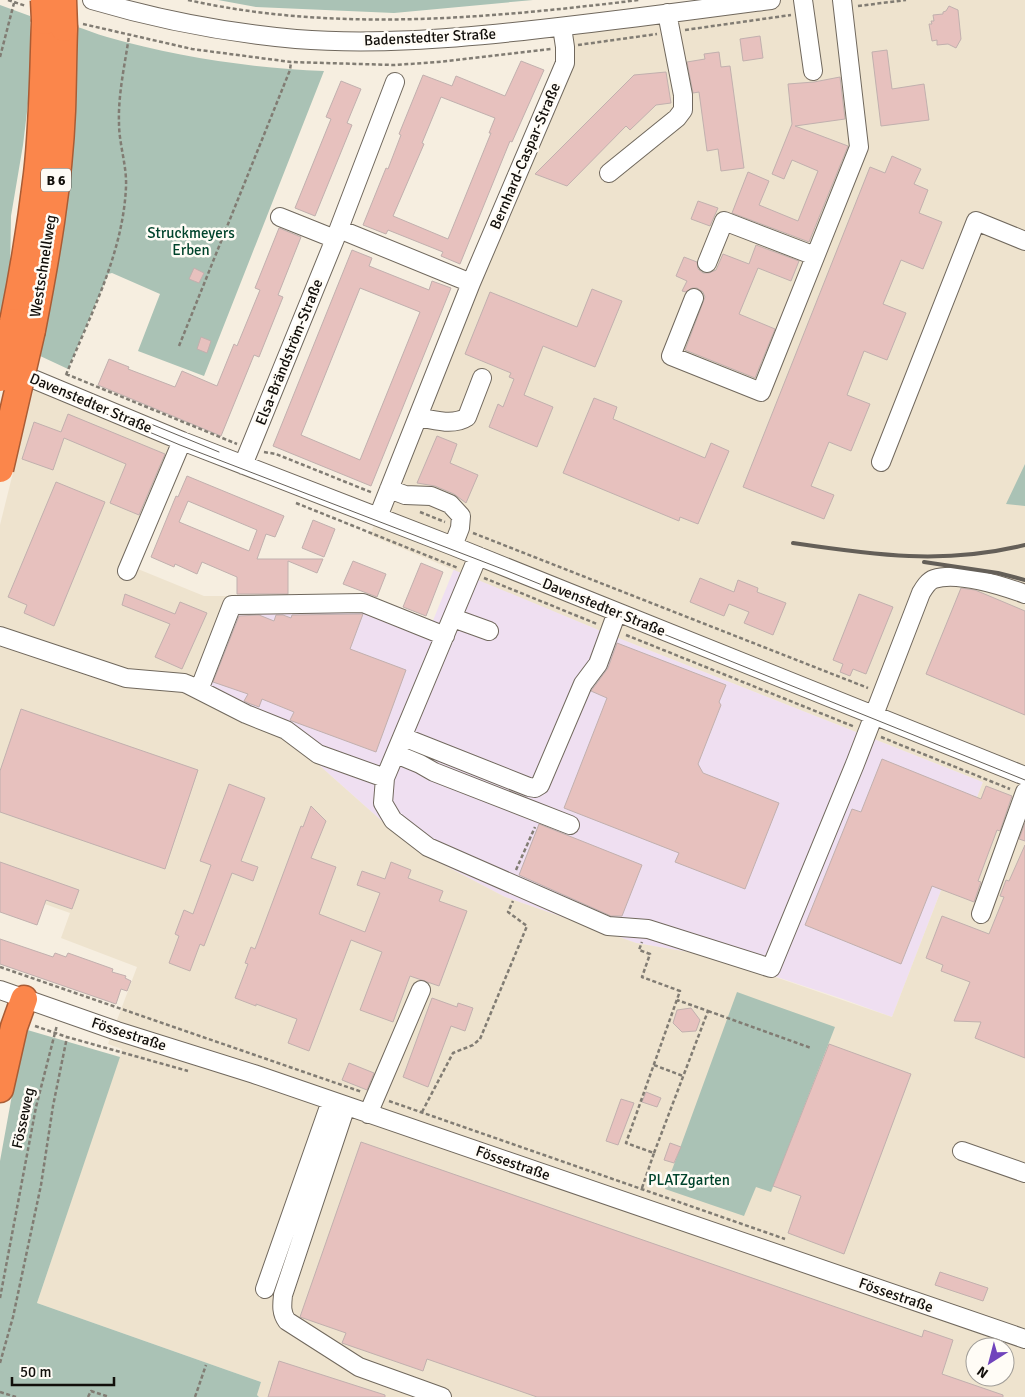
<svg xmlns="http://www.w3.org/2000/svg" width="1025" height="1397" font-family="Signika,sans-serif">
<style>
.commercial{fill:#efdff1}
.built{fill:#eee3ce;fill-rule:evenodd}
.green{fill:#aac2b5}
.building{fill:#e7c1be;stroke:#c1b0ae;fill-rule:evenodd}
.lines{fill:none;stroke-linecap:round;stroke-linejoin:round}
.minor-casing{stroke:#70685d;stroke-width:20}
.highway-casing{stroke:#a95c35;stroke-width:29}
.path{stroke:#817c73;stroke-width:2.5;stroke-dasharray:4 2.5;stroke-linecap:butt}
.minor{stroke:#fff;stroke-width:18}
.highway{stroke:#fb864b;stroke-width:26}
.tram{stroke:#645f58;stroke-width:1}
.rail{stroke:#645f58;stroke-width:4}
.highway-bridge-casing{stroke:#a95c35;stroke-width:29;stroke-linecap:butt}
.highway-bridge{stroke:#fb864b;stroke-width:26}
.labels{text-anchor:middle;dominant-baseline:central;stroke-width:5;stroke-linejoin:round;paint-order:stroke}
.shield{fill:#fffcf6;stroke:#595652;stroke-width:1}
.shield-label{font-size:14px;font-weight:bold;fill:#120f0b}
.street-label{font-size:15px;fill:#120f0b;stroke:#fffcf6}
.park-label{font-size:15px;fill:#00432c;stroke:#fffcf6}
</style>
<rect width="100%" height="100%" fill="#f6eee0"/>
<path class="commercial" d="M454 569 606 633 983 782 892 1017 843 999 717 957 636 943 505 897 438 862 384 823 283 733 191 684 229 596 365 594 432 623Z"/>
<path class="built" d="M771 0H1025V1397H259L257 1395 261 1382 37 1303 122 1049 108 1044 137 967 61 938 70 913 0 888V525L35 384 182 441 133 567 204 596H229L191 684 283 733 384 823 438 862 505 897 636 943 717 957 892 1017 983 782 606 633 370 535 565 63 562 27ZM975 1347H1005V1377H975Z"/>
<path class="green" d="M218 0H533L394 13 256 7Z
M0 5 30 16 31 48 29 95 23 145 11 216 10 275 0 320Z
M74 26C85 29 96 34 107 37 177 57 251 68 324 71L204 376 138 351 160 294 112 273 108 274 68 369 38 355 44 316 67 206 74 133Z
M1025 464V506L1006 504Z
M737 992 835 1027 771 1192 756 1187 744 1216 665 1189Z
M24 1029 120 1057 37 1303 261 1382 257 1395 259 1397H0V1161Z"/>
<path class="building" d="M949 6 958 10 961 39 956 48 948 44 937 45V40L932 41 929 24H932L931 21H934L933 15 943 14V12L946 11Z
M760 36 763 58 743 61 740 39Z
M887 50 892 89 924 84 929 120 881 126 872 52Z
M719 52 721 67 730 66 744 168 721 171 718 149 707 151 699 92 693 93 687 62 705 59 704 54Z
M521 61 544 70 512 142 510 141 460 264 441 256 443 252 388 230 386 234 363 225 386 168 388 169 401 135 399 134 423 75 452 86 456 76 505 96ZM441 97 495 118 489 133H491L448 239 393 216 424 144 422 143Z
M666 72 671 103 656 105 630 130 626 126 567 186 535 174 634 75Z
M840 77 845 119 795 126 848 146 809 242 732 213 748 172 769 181 759 205 798 221 818 171 792 160 784 179 772 174 792 124 788 84 814 82Z
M341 81 361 89 347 123 352 125 315 216 295 208 331 119 326 117Z
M892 156 921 169 914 184 928 190 919 213 942 222 923 269 901 260 883 304 906 313 887 360 864 351 847 395 870 404 851 451 829 442 811 486 834 495 824 519 743 487 870 167 885 173Z
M698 201 718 208 710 226 691 219Z
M279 228 301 237 278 295 283 297 259 357 254 355 221 436 98 385 109 359 129 367 128 369 175 387 182 371 217 386 234 344 237 346 260 290 255 288Z
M756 245 799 261 791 281 758 268 739 314 775 329 755 378 685 350 705 297 703 292 697 288H692L686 292 682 291 687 281 676 276 684 257 697 262 698 269 703 273H709L716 270 723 254 749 264Z
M352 250 372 258 369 266 429 290 432 281 451 288 371 486 273 446ZM360 288 420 312 360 460 301 435Z
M194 268 204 273 199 283 189 279Z
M592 289 622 301 595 367 543 346 524 395 553 407 537 447 489 427 498 404 503 407 514 379 509 377 511 373 465 354 490 292 577 327Z
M201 337 211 341 207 353 197 349Z
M594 398 617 407 613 419 705 458 711 443 729 451 698 524 680 517 679 521 563 473Z
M68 414 165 454 139 515 110 503 126 464 64 438 53 470 22 459 34 422 61 432Z
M437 436 457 444 450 463 478 475 466 503 454 494 435 486 417 483Z
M187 476 284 516 275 537 266 534 257 559H323L317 573 288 561V594H237V577L202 562 197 574 175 564 174 567 151 557 176 496 178 497ZM188 501 257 530 249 551 179 522Z
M56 482 105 502 54 626 24 613 27 605 8 597Z
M313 520 335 529 324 557 302 548Z
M353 561 386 574 377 597 343 584Z
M421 563 443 572 426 616 403 607Z
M700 578 734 592 738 580 758 588 757 592 786 603 773 635 744 623 749 612 729 604 724 616 690 602Z
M961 588 975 590 1025 611V715L926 674Z
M125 594 175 614 180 602 207 613 182 669 155 657 170 624 122 605Z
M859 594 893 607 866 674 853 669 850 676 840 672 843 664 833 660Z
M361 614H363L350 649 406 670 376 752 292 721 290 720 294 712 262 699 259 707 248 703 244 701 248 694 213 682 239 616 259 615 274 621 276 615H283L291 618 292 615Z
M617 643 726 685 719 702 721 705 698 764 703 773 779 803 745 889 675 862 679 853 564 808 607 698 591 691 608 668Z
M21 709 198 770 165 869 0 812V771Z
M882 759 981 799 986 786 1012 796 1000 831 997 830 978 881 981 882 974 902 932 886 901 964 805 925 852 809 861 812Z
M229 784 265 798 241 861 258 867 253 881 232 873 204 946 200 944 190 971 169 963 179 936 175 934 184 910 193 914 211 865 200 861Z
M311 806 326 821 311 858 336 867 319 914 365 932 380 893 357 885 362 871 385 879 391 862 411 870 408 878 443 891 439 901 467 911 439 986 410 976 393 1022 360 1010 382 952 351 940 309 1051 288 1043 297 1019 256 1004V1006L235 998 248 964 245 963 251 947 255 949 301 826 303 827Z
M1025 823V841L1019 839Z
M539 824 642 865 622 916H611L519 875Z
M1025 845V1058L975 1038 981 1022 954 1021 970 982 941 971 943 965 926 958 942 916 989 934 1004 897 1000 896 1006 880 1009 881Z
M0 862 79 890 72 909 46 900 37 925 0 912Z
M0 939 53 957 55 953 66 957 68 953 113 969 112 972 126 976 125 978 131 981 127 991 121 989 116 1004 0 964Z
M432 998 457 1007 458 1003 473 1008 465 1031 451 1026 428 1087 403 1077Z
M691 1008 700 1020 696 1031 682 1032 673 1023 677 1010Z
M829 1044 911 1074 844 1254 788 1233 801 1196 773 1186Z
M349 1063 374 1073 367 1090 342 1080Z
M646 1092 661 1098 657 1107 642 1102Z
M621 1099 634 1103 618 1145 606 1141Z
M361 1142 922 1337 924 1330 953 1340 942 1374 1003 1395V1397H537L427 1359 423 1371 342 1343 346 1333 300 1317Z
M670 1143 681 1147 674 1163 664 1160Z
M940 1272 988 1288 983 1301 935 1285Z
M279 1361 385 1395V1397H268Z"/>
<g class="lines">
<defs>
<path id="minor" d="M92 0C156 19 229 33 296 39 371 45 448 39 523 31 606 22 688 11 771 0
M803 0 813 71
M609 173 677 118 683 110V95L667 13
M280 217 335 239
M339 229 471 283
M707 263 724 221 815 256
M694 298 671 356 761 392 859 147 842 0
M14 371 182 441 453 546 1025 776
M418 417C432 420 454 426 467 417L482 378
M881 462 976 221 1025 241
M243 465 335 239 395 82
M389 489 405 495 431 496 450 504 461 516 460 528 453 546
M378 517 471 283 565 63V47L562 27
M127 571 182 441
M453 618 489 631
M0 636 126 678 184 683 189 685 246 714 286 730 318 754 385 778 383 803 393 820 428 847 608 926 648 929 771 968 855 764 921 593C924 588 928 581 934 579 957 571 1003 586 1025 594
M199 690 232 605 363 603 445 636
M403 737 529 787 535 788 540 785 583 684 598 664 617 612
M396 754 420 764 434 772 570 825
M385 778 478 556
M981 914 1025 792
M0 990 117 1031 254 1074 1025 1339
M346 1106 283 1295C282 1305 281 1313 287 1321L359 1367 442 1397
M368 1114 421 990
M962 1151 1025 1173
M265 1289 331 1101"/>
<path id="highway" d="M13 322C23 273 31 224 37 174 43 124 43 72 45 21
M32 330C46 258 59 185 62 111 63 84 63 55 64 28
M0 1089 14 1027 24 999"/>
</defs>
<use href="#minor" class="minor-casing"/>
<use href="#highway" class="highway-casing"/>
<path class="path" d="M8 0 26 6
M188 0C336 33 490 18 639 0
M858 6 906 0
M83 24 192 49 291 62 395 65 438 62 551 49
M685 30 791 15
M578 45 657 34
M0 57 14 3
M179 346 290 70 291 62
M66 374 237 444
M66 375C90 315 123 254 126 187 127 166 119 144 119 123 118 94 125 64 129 36
M264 452 276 454 373 493
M296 503 458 568
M420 512 445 522
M473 533 868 688
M484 578 597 624
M626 635 855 727
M881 737 1010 789
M516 870 535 827
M0 967 362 1092
M708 1011 811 1048
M35 1026 67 1037 188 1071
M654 1065 683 1076
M389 1101 785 1239
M422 1112 453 1053 473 1045 480 1039 527 926 508 912 513 901
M654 1153 708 1011 677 1000
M642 1188 654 1153 626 1143 680 991 642 977 650 954 639 950 642 942
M0 1298 36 1107 57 1025
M0 1363 13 1317 41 1185 53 1106 67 1037
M0 1392 16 1397
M88 1397 91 1391 109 1397
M195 1397 206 1365"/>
<use href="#minor" class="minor"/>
<use href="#highway" class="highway"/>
<path class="tram" d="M0 369 180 445 505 570 1025 780
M129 415 219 452"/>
<path class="rail" d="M793 543C874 555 944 565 1025 545
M924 562 998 573 1025 580"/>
<defs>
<path id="highway-bridge" d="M44 0 45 21
M63 0 64 28
M0 378 13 322
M0 469 32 330"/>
</defs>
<use href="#highway-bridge" class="highway-bridge-casing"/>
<use href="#highway-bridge" class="highway-bridge"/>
</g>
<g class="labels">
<rect class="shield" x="41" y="168.5" width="30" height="23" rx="4"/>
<g class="shield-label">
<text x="56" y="180">B 6</text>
</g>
<g class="street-label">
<text transform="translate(430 37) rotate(-3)">Badenstedter Straße</text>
<text transform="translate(525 156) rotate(-67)">Bernhard-Caspar-Straße</text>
<text transform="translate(43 266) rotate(-81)">Westschnellweg</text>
<text transform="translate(289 352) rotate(-68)">Elsa-Brändström-Straße</text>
<text transform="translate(91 403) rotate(23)">Davenstedter Straße</text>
<text transform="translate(604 607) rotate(22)">Davenstedter Straße</text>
<text transform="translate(129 1034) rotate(18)">Fössestraße</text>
<text transform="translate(23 1118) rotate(-78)">Fösseweg</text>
<text transform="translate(513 1163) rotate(19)">Fössestraße</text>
<text transform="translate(896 1295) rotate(19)">Fössestraße</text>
</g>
<g class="park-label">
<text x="191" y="233">Struckmeyers<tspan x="191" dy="17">Erben</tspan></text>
<text x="689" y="1180">PLATZgarten</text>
</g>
</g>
<g transform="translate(990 1362) rotate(216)"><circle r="24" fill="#fffcf6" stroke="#a09d98"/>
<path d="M0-4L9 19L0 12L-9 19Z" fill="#7044bc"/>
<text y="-8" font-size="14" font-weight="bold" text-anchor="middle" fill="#120f0b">N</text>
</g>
<path d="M12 1377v8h102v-8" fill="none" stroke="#120f0b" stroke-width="2.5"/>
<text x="20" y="1377" font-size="15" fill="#120f0b" stroke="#fffcf6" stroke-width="4" paint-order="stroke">50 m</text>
</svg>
